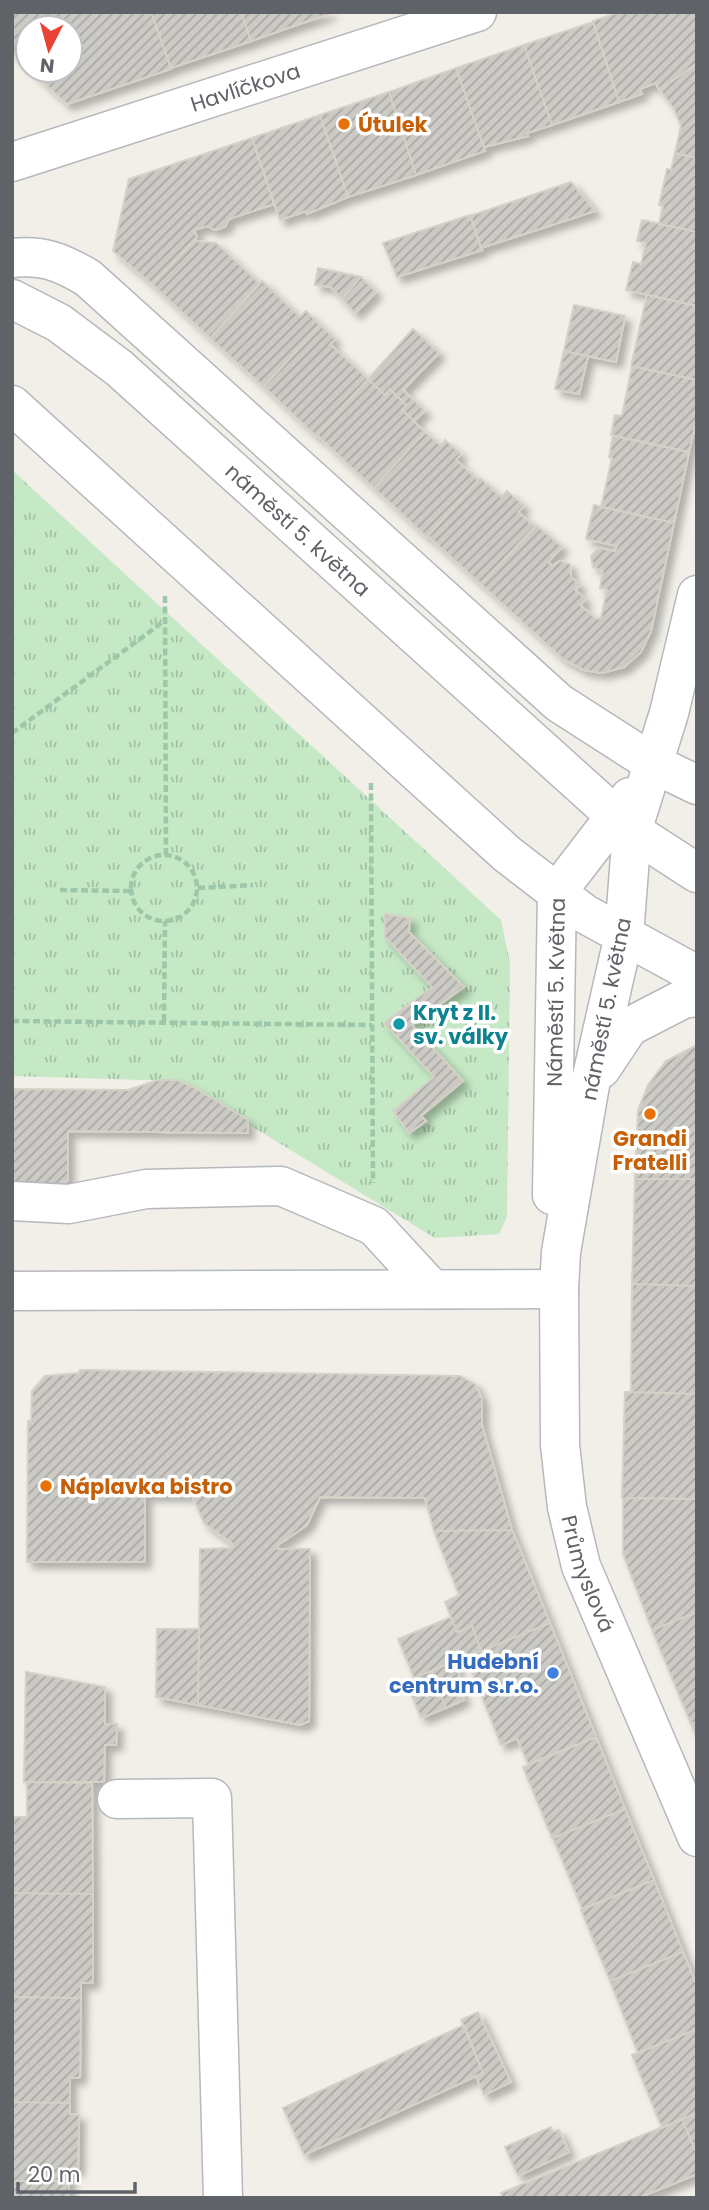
<svg xmlns="http://www.w3.org/2000/svg" width="709" height="2210" font-family="Poppins,sans-serif">
<style>
.park{fill:url(#park-tufts)}
.building{fill:url(#building-hatch);stroke:#d6d1c6;stroke-width:2;filter:url(#shadow)}
.lines{fill:none;stroke-linecap:round;stroke-linejoin:round}
.minor-casing{stroke:#b5b8bc;stroke-width:41}
.path{stroke:#9cc7a9;stroke-width:4.5;stroke-dasharray:7 3.5;stroke-linecap:butt}
.minor{stroke:#fff;stroke-width:38}
.food-dot{fill:#e8710a;stroke:#fff;stroke-width:2.5}
.culture-dot{fill:#0f9aa8;stroke:#fff;stroke-width:2.5}
.shop-dot{fill:#3f7fe0;stroke:#fff;stroke-width:2.5}
.labels{text-anchor:middle;dominant-baseline:central;stroke-width:7;stroke-linejoin:round;paint-order:stroke}
.street-label{font-size:21px;fill:#5f6368;stroke:#fff}
.food-label{font-size:21px;font-weight:bold;fill:#c56008;stroke:#fff;text-anchor:start}
.culture-label{font-size:21px;font-weight:bold;fill:#0d838f;stroke:#fff;text-anchor:start}
.shop-label{font-size:21px;font-weight:bold;fill:#366cbe;stroke:#fff;text-anchor:end}
</style>
<defs>
<pattern id="park-tufts" width="24" height="20" patternUnits="userSpaceOnUse" patternTransform="scale(1.75)"><rect width="24" height="20" fill="#c5e8c5"/><path d="M3 7l-1-3M5 7V3M7 7l1-3M15 17l-1-3M17 17v-4M19 17l1-3" fill="none" stroke="#a3c0a4"/></pattern>
<pattern id="building-hatch" width="6" height="6" patternUnits="userSpaceOnUse" patternTransform="scale(1.75)"><rect width="6" height="6" fill="#cccac5"/><path d="M-1 1l2-2M0 6l6-6M5 7l2-2" fill="none" stroke="#a9a8a4"/></pattern>
<filter id="shadow"><feDropShadow dx="6" dy="6" stdDeviation="3.5" flood-color="#0004"/></filter>
</defs>
<rect width="100%" height="100%" fill="#f1efe8"/>
<path class="park" d="M12 470 501 920 510 963 507 1217 499 1234 435 1238 177 1081 12 1076Z"/>
<path class="building" d="M12 12H151L171 69 67 104 30 70H70V28H28V68L12 53Z
M151 12H241L251 41 171 68Z
M241 12H331V13L251 41Z
M620 12H697V63L660 90 655 83 640 89 642 94 619 102 593 21Z
M593 22 619 102 552 125 524 45Z
M524 45 552 125 527 133 528 136 484 147 456 68Z
M697 63V158L675 153 681 126 674 109 660 90Z
M456 68 485 151 416 175 389 92Z
M389 92 416 175 348 197 320 115Z
M320 115 348 197 307 214 306 211 280 220 252 138Z
M252 138 274 204 229 219 225 227 215 230 207 226 194 230 197 237 152 284 113 251 129 179Z
M675 153 697 158V232L659 224 663 206 659 205 667 169 671 170Z
M571 182 595 211 481 248 470 216Z
M470 215 482 250 397 277 383 243Z
M642 220 697 232V306L626 290 633 262 641 264 646 243 637 241Z
M194 241 216 243 260 284 210 338 152 284Z
M318 268 361 277 342 299 331 287 315 285Z
M361 277 376 292 355 313 342 299Z
M262 281 300 317 306 311 320 325 264 387 210 338Z
M647 295 697 306V380L631 366Z
M574 305 625 316 616 362 564 351Z
M320 325 335 339 330 344 368 379 316 436 264 387Z
M413 329 439 353 403 390 425 411 414 421 402 410 406 405 390 389 385 395 368 379Z
M564 351 588 356 579 394 555 389Z
M632 366 697 380V418L689 452 611 435 615 415 622 416Z
M368 379 385 395 390 389 406 405 402 410 425 432 374 488 317 435Z
M425 432 441 446 445 440 461 454 456 460 478 480 427 537 374 488Z
M613 436 689 452 674 523 601 507 612 458 609 457Z
M480 478 501 497 507 491 524 506 518 512 535 527 481 584 428 536Z
M594 505 674 523 651 631 641 652 624 667 602 673 584 670 563 659 481 584 536 525 562 547 548 562 552 566 560 561 570 564 571 577 580 585 575 590 586 599 580 605 596 619 601 618 607 590 600 588 603 571 593 567 591 556 598 548 615 551 617 546 586 539Z
M385 914 410 918 409 932 464 987 412 1025 463 1081 421 1116 426 1121 409 1133 393 1111 434 1077 384 1023 432 987 385 937Z
M697 1045V1179H635L638 1110 648 1085 666 1061Z
M158 1080H177L195 1088 248 1120V1133L68 1131V1180L63 1184H12V1089L128 1090Z
M635 1179H697V1286L632 1284Z
M632 1284 697 1286V1394L631 1392Z
M80 1370 460 1376 475 1384 482 1399V1425L512 1530 434 1531 425 1498 320 1497 307 1525 278 1545V1549H310L309 1721 300 1725 198 1705 200 1549 233 1548V1544L204 1523 192 1495H145V1562H27L28 1421H31L32 1391 45 1376 79 1373Z
M625 1392 697 1394V1499L622 1498Z
M623 1498 697 1499V1612L652 1630 623 1554Z
M512 1530 550 1623 481 1651 472 1626 457 1632 445 1602 459 1595 434 1531Z
M697 1612V1722L691 1724 652 1630Z
M451 1617 457 1632 472 1626 481 1651 414 1678 398 1639Z
M550 1623 596 1737 528 1764 517 1738 501 1745 466 1657Z
M157 1629H199L198 1705 156 1697Z
M454 1662 463 1685 459 1687 464 1700 446 1708 431 1671Z
M431 1671 446 1708 421 1718 406 1681Z
M26 1672 105 1687V1724H117L116 1745H105L104 1782H24Z
M697 1722V1738L691 1724Z
M596 1737 625 1809 552 1838 523 1767Z
M27 1782 92 1783 93 1894 12 1893V1817H27Z
M625 1809 654 1880 582 1909 553 1838Z
M654 1880 683 1952 610 1981 581 1910Z
M12 1893 93 1894V1983H81V1998L12 1997Z
M683 1952 697 1986V2029L638 2053 610 1981Z
M12 1997 81 1998 80 2078H70V2103L12 2102Z
M478 2012 511 2082 484 2095 476 2076 483 2073 461 2020Z
M464 2025 483 2073 304 2155 283 2108Z
M697 2029V2113L662 2128 632 2055Z
M12 2102 70 2103V2114L79 2115 78 2170H69V2181H12Z
M697 2113V2154L682 2119Z
M682 2119 697 2154V2174L638 2198H503L501 2193Z
M551 2127 553 2132 559 2130 569 2152 518 2176 505 2147Z
M12 2181H69V2198H12Z"/>
<g class="lines">
<defs>
<g id="minor">
<path id="s1" d="M12 162 477 12"/>
<path d="M12 258C44 255 61 262 88 278L559 703 654 764 697 785"/>
<path id="s2" d="M12 299 59 323 119 368 632 831 697 873"/>
<path d="M12 405 507 854 585 914 697 975"/>
<path id="s3" d="M697 595 669 713 632 831 624 935 590 1085 561 1252 559 1289 560 1445 567 1507 581 1566 697 1837"/>
<path d="M601 1069 629 1027 683 999 697 997"/>
<path id="s4" d="M552 1195 557 892 630 797"/>
<path d="M12 1201 69 1204 146 1189 281 1186 374 1226 431 1288"/>
<path d="M12 1291 559 1289"/>
<path d="M117 1799 212 1798 223 2198"/>
</g>
</defs>
<use href="#minor" class="minor-casing"/>
<path class="path" d="M165 596 166 855
M12 733 163 622
M371 783 373 1183
M131 888a33 33 0 1 1 66 0a33 33 0 1 1-66 0Z
M198 888 253 885
M60 890 132 891
M12 1021 372 1025
M164 1021 165 921"/>
<use href="#minor" class="minor"/>
</g>
<g class="food-dot">
<circle cx="344" cy="124" r="7"/>
<circle cx="650" cy="1114" r="7"/>
<circle cx="46" cy="1486" r="7"/>
</g>
<circle class="culture-dot" cx="399" cy="1024" r="7"/>
<circle class="shop-dot" cx="553" cy="1673" r="7"/>
<g class="labels">
<g class="street-label">
<text stroke="none"><textPath href="#s1" startOffset="245">Havlíčkova</textPath></text>
<text stroke="none"><textPath href="#s2" startOffset="369">náměstí 5. května</textPath></text>
<text stroke="none"><textPath href="#s4" startOffset="203">Náměstí 5. Května</textPath></text>
<text transform="translate(606 1009) rotate(-79)">náměstí 5. května</text>
<text stroke="none"><textPath href="#s3" startOffset="998">Průmyslová</textPath></text>
</g>
<g class="food-label">
<text x="358" y="124">Útulek</text>
<text x="650" y="1138" text-anchor="middle">Grandi<tspan x="650" dy="24">Fratelli</tspan></text>
<text x="60" y="1486">Náplavka bistro</text>
</g>
<g class="culture-label">
<text x="413" y="1012">Kryt z II.<tspan x="413" dy="24">sv. války</tspan></text>
</g>
<g class="shop-label">
<text x="539" y="1661">Hudební<tspan x="539" dy="24">centrum s.r.o.</tspan></text>
</g>
</g>
<rect width="709" height="2210" fill="none" stroke="#5f6368" stroke-width="28"/>
<g transform="translate(49 49) rotate(186)"><circle r="33" fill="#ffffff" stroke="#bfc1c3" stroke-width="2"/>
<path d="M0-5L12 26L0 18L-12 26Z" fill="#ea4335"/>
<text y="-10" font-size="19" font-weight="bold" text-anchor="middle" fill="#5f6368">N</text>
</g>
<path d="M18 2182v10h117v-10" fill="none" stroke="#5f6368" stroke-width="3.5"/>
<text x="28" y="2182" font-size="21" fill="#5f6368" stroke="#ffffff" stroke-width="5" paint-order="stroke">20 m</text>
</svg>
